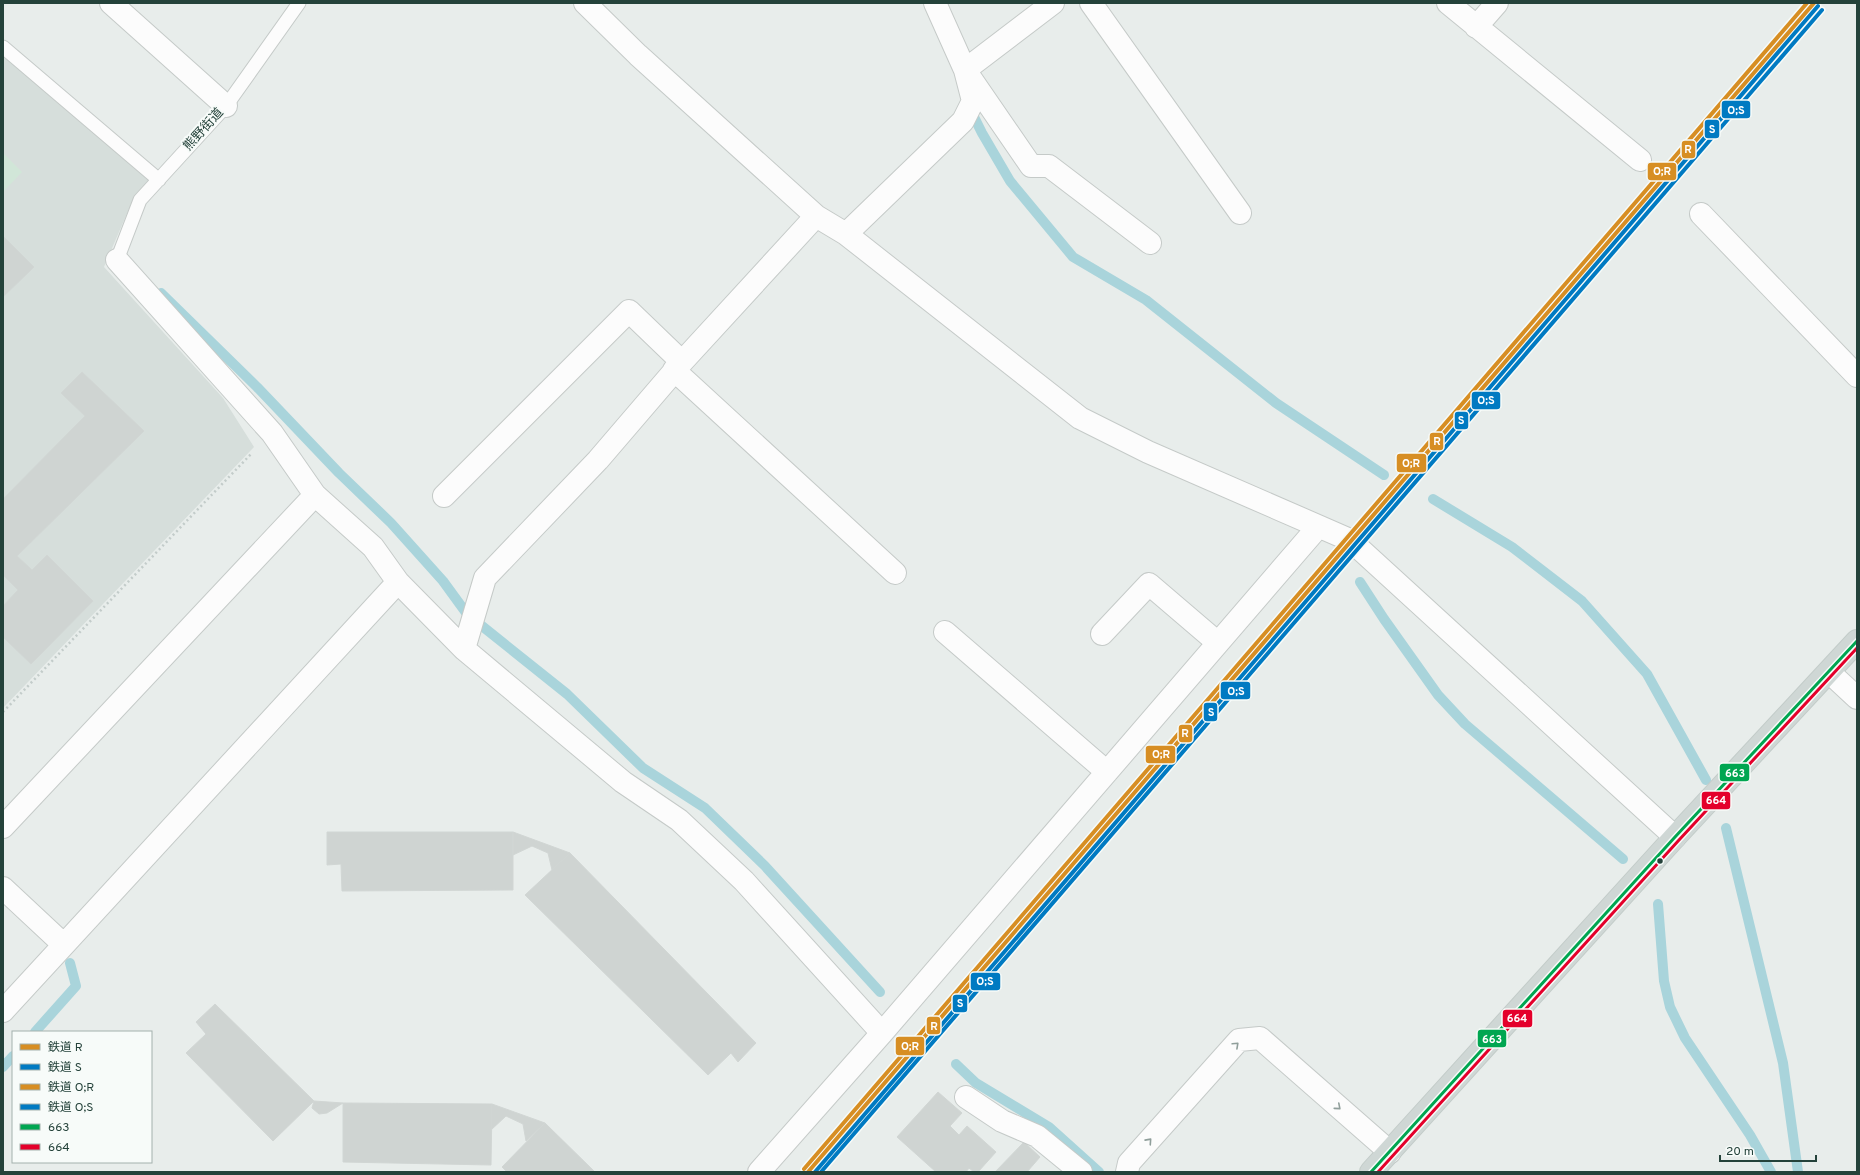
<svg xmlns="http://www.w3.org/2000/svg" width="1860" height="1175" font-family="Overpass,'Noto Sans JP',sans-serif">
<style>
.built{fill:#d6dedb}
.green{fill:#d1e6d8}
.lines{fill:none;stroke-linecap:round;stroke-linejoin:round}
.stream{stroke:#a9d4db;stroke-width:10}
.building{fill:#cfd4d2;stroke:#d1d6d4}
.service-casing{stroke:#c5cac8;stroke-width:15}
.minor-casing{stroke:#c5cac8;stroke-width:24}
.primary-casing{stroke:#c3ccc9;stroke-width:24}
.path{stroke:#c3ccca;stroke-width:2.5;stroke-dasharray:2 3;stroke-linecap:butt}
.service{stroke:#fcfcfc;stroke-width:13}
.minor{stroke:#fcfcfc;stroke-width:22}
.primary{stroke:#cfd7d5;stroke-width:22}
.bus-1-casing{stroke:#f7fbf9;stroke-width:6}
.bus-2-casing{stroke:#f7fbf9;stroke-width:6}
.bus-1{stroke:#00a651;stroke-width:3}
.bus-2{stroke:#e4002b;stroke-width:3}
.rail-1-casing{stroke:#f7fbf9;stroke-width:7}
.rail-2-casing{stroke:#f7fbf9;stroke-width:7}
.rail-3-casing{stroke:#f7fbf9;stroke-width:7}
.rail-4-casing{stroke:#f7fbf9;stroke-width:7}
.rail-1{stroke:#d78e23;stroke-width:4}
.rail-2{stroke:#007ac2;stroke-width:4}
.rail-3{stroke:#d78e23;stroke-width:4}
.rail-4{stroke:#007ac2;stroke-width:4}
.oneway{stroke:#909f9b}
.bus-dot{fill:#24423a;stroke:#f7fbf9;stroke-width:1.5}
.labels{text-anchor:middle;dominant-baseline:central;stroke-width:4;stroke-linejoin:round;paint-order:stroke}
.street-label{font-size:13px;fill:#24423a;stroke:#f7fbf9}
.line-badge{stroke:#f7fbf9;stroke-width:1.5}
.badge-label{font-size:11px;text-anchor:middle;font-weight:bold;fill:#fff}
</style>
<rect width="100%" height="100%" fill="#e8edeb"/>
<path class="built" d="M3 55 150 179 134 197 104 267 223 398 254 447 3 708Z"/>
<path class="green" d="M3 153 22 172 3 192Z"/>
<g class="lines">
<path class="stream" d="M970 109 982 133 1010 181 1073 257 1146 300 1276 403 1384 475
M161 293 257 387 339 473 391 523 443 581 467 614 567 694 643 768 705 808 765 866 880 992
M1433 499 1512 547 1582 601 1647 674 1706 780
M1360 582 1384 619 1438 695 1465 724 1623 859
M1726 828 1783 1063 1798 1172
M1658 904 1664 981 1670 1007 1685 1038 1750 1135 1771 1172
M35 1032 76 986 70 963
M956 1064 976 1083 1049 1127 1099 1172
M3 1067 13 1056"/>
</g>
<path class="building" d="M3 236 34 267 3 297Z
M82 372 144 431 17 556 32 570 47 555 93 601 31 664 3 637V606L18 590 3 575V499L85 416 61 393Z
M327 832H513V890L342 891 341 864 327 865Z
M513 832 570 853 552 870 548 853 532 846 513 855Z
M570 853 756 1043 738 1062 731 1053 708 1075 525 895Z
M215 1004 314 1101 273 1141 186 1053 206 1034 196 1022Z
M938 1092 962 1113 950 1126 959 1135 967 1126 996 1152 978 1172H974L969 1168 966 1172H936L897 1137Z
M314 1101 343 1103 327 1113 319 1114 312 1108Z
M343 1103 492 1104 491 1165 343 1162Z
M492 1104 545 1123 526 1141 523 1124 506 1116 491 1130Z
M545 1123 595 1172H507L502 1167Z
M1024 1142 1040 1157 1027 1172H995Z"/>
<g class="lines">
<defs>
<path id="service" d="M3 47 159 180
M117 260 140 200 226 106 299 3"/>
<path id="minor" d="M111 3 226 106
M585 3 638 55 816 216 846 234 1080 418 1148 452 1350 540 1675 837
M935 3 965 70 1031 166H1049L1150 243
M1091 3 1240 213
M1448 3 1640 160
M1476 27 1497 3
M1701 214 1857 376
M846 234 963 121 973 101 965 70 1053 3
M117 260 272 433 315 495 373 547 398 582 464 649 623 782 679 820 744 881 882 1033
M674 370 895 573
M444 496 629 311 682 362
M945 632 1107 772
M1102 634 1149 584 1218 643
M464 649 485 578 598 460 682 362 816 216
M1829 672 1857 698
M3 827 315 495
M3 888 63 944
M3 1011 398 582
M966 1097 1002 1121 1037 1136 1081 1172
M759 1172 882 1033 1318 527
M1127 1172 1129 1163 1239 1040 1260 1038 1390 1152"/>
<path id="primary" d="M1371 1172 1675 837 1857 641"/>
</defs>
<use href="#service" class="service-casing"/>
<use href="#minor" class="minor-casing"/>
<use href="#primary" class="primary-casing"/>
<path class="path" d="M3 712 252 453"/>
<use href="#service" class="service"/>
<use href="#minor" class="minor"/>
<use href="#primary" class="primary"/>
<defs>
<path id="bus-1" d="M1371 1172 1675 837 1857 641"/>
<path id="bus-2" d="M1378 1172 1679 840 1857 648"/>
</defs>
<use href="#bus-1" class="bus-1-casing"/>
<use href="#bus-2" class="bus-2-casing"/>
<use href="#bus-1" class="bus-1"/>
<use href="#bus-2" class="bus-2"/>
<defs>
<path id="rail-1" d="M808 1172 1814 3"/>
<path id="rail-2" d="M815 1172 1818 6"/>
<path id="rail-3" d="M804 1169 1807 3"/>
<path id="rail-4" d="M821 1172 1822 10"/>
</defs>
<use href="#rail-1" class="rail-1-casing"/>
<use href="#rail-2" class="rail-2-casing"/>
<use href="#rail-3" class="rail-3-casing"/>
<use href="#rail-4" class="rail-4-casing"/>
<use href="#rail-1" class="rail-1"/>
<use href="#rail-2" class="rail-2"/>
<use href="#rail-3" class="rail-3"/>
<use href="#rail-4" class="rail-4"/>
</g>
<defs><path id="oneway-chevron" d="M-2-3.5L2.5 0L-2 3.5" fill="none" stroke-width="1.6" stroke-linecap="round" stroke-linejoin="round"/></defs>
<g class="oneway">
<use href="#oneway-chevron" transform="translate(1236 1045) rotate(-43)"/>
<use href="#oneway-chevron" transform="translate(1338 1107) rotate(41)"/>
<use href="#oneway-chevron" transform="translate(1149 1141) rotate(-48)"/>
</g>
<circle class="bus-dot" cx="1660" cy="861" r="3.5"/>
<g class="labels">
<g class="street-label">
<text transform="translate(204 130) rotate(-48)">熊野街道</text>
</g>
</g>
<g class="line-badge">
<rect x="1721" y="100" width="30" height="19" rx="4" fill="#007ac2"/>
<rect x="1704" y="119" width="16" height="20" rx="4" fill="#007ac2"/>
<rect x="1681" y="140" width="15" height="19" rx="4" fill="#d78e23"/>
<rect x="1647" y="162" width="30" height="19" rx="4" fill="#d78e23"/>
<rect x="1471" y="391" width="30" height="19" rx="4" fill="#007ac2"/>
<rect x="1454" y="411" width="15" height="19" rx="4" fill="#007ac2"/>
<rect x="1429" y="432" width="15" height="19" rx="4" fill="#d78e23"/>
<rect x="1396" y="453" width="31" height="20" rx="4" fill="#d78e23"/>
<rect x="1220" y="681" width="31" height="19" rx="4" fill="#007ac2"/>
<rect x="1203" y="702" width="15" height="20" rx="4" fill="#007ac2"/>
<rect x="1178" y="724" width="15" height="19" rx="4" fill="#d78e23"/>
<rect x="1145" y="745" width="31" height="19" rx="4" fill="#d78e23"/>
<rect x="1719" y="763" width="31" height="19" rx="4" fill="#00a651"/>
<rect x="1701" y="791" width="30" height="19" rx="4" fill="#e4002b"/>
<rect x="970" y="972" width="31" height="19" rx="4" fill="#007ac2"/>
<rect x="952" y="994" width="16" height="19" rx="4" fill="#007ac2"/>
<rect x="1502" y="1009" width="31" height="19" rx="4" fill="#e4002b"/>
<rect x="926" y="1016" width="15" height="19" rx="4" fill="#d78e23"/>
<rect x="1477" y="1029" width="30" height="19" rx="4" fill="#00a651"/>
<rect x="895" y="1036" width="30" height="20" rx="4" fill="#d78e23"/>
</g>
<g class="badge-label">
<text x="1736" y="114">O;S</text>
<text x="1712" y="133">S</text>
<text x="1688" y="153">R</text>
<text x="1662" y="175">O;R</text>
<text x="1486" y="404">O;S</text>
<text x="1461" y="424">S</text>
<text x="1437" y="445">R</text>
<text x="1411" y="467">O;R</text>
<text x="1236" y="695">O;S</text>
<text x="1211" y="716">S</text>
<text x="1185" y="737">R</text>
<text x="1161" y="758">O;R</text>
<text x="1735" y="777">663</text>
<text x="1716" y="804">664</text>
<text x="985" y="985">O;S</text>
<text x="960" y="1007">S</text>
<text x="1517" y="1022">664</text>
<text x="934" y="1030">R</text>
<text x="1492" y="1043">663</text>
<text x="910" y="1050">O;R</text>
</g>
<rect width="1860" height="1175" fill="none" stroke="#24423a" stroke-width="8"/>
<rect x="12" y="1031" width="140" height="132" fill="#f7fbf9" stroke="#a3b1ad"/>
<rect x="20" y="1044" width="20" height="6" fill="#d78e23" stroke="#a3b1ad"/>
<text x="48" y="1051" font-size="12" fill="#24423a">鉄道 R</text>
<rect x="20" y="1064" width="20" height="6" fill="#007ac2" stroke="#a3b1ad"/>
<text x="48" y="1071" font-size="12" fill="#24423a">鉄道 S</text>
<rect x="20" y="1084" width="20" height="6" fill="#d78e23" stroke="#a3b1ad"/>
<text x="48" y="1091" font-size="12" fill="#24423a">鉄道 O;R</text>
<rect x="20" y="1104" width="20" height="6" fill="#007ac2" stroke="#a3b1ad"/>
<text x="48" y="1111" font-size="12" fill="#24423a">鉄道 O;S</text>
<rect x="20" y="1124" width="20" height="6" fill="#00a651" stroke="#a3b1ad"/>
<text x="48" y="1131" font-size="12" fill="#24423a">663</text>
<rect x="20" y="1144" width="20" height="6" fill="#e4002b" stroke="#a3b1ad"/>
<text x="48" y="1151" font-size="12" fill="#24423a">664</text>
<path d="M1720 1155v6h96v-6" fill="none" stroke="#24423a" stroke-width="2"/>
<text x="1726" y="1155" font-size="12" fill="#24423a" stroke="#f7fbf9" stroke-width="3" paint-order="stroke">20 m</text>
</svg>
